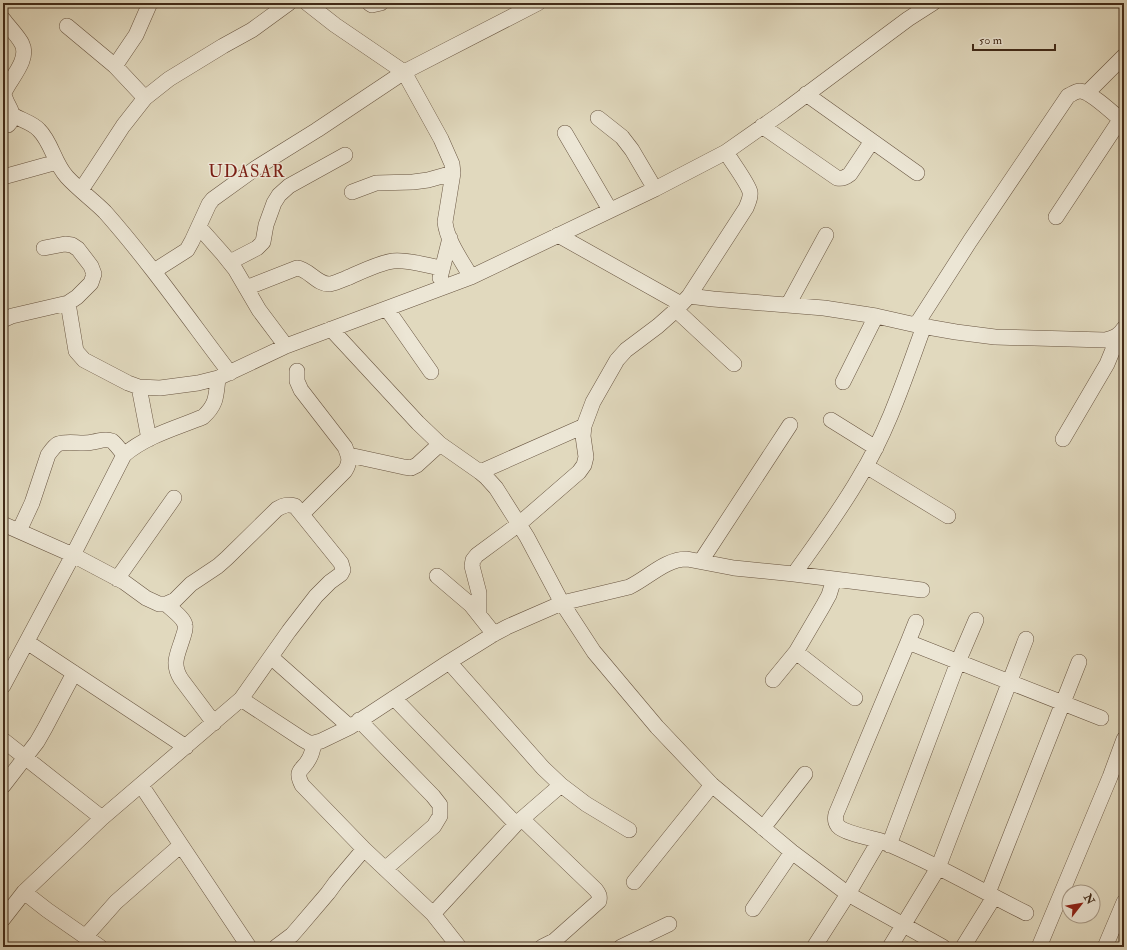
<svg xmlns="http://www.w3.org/2000/svg" width="1127" height="950" font-family="'IM FELL Double Pica',serif">
<style>
.lines{fill:none;stroke-linecap:round;stroke-linejoin:round}
.minor-casing{stroke:#695642;stroke-width:16}
.minor{stroke:#ece6d5;stroke-width:15}
.labels{text-anchor:middle;dominant-baseline:central;stroke-width:3;stroke-linejoin:round;paint-order:stroke}
.quarter-label{font-size:17px;letter-spacing:1px;fill:#7a1f14;stroke:#ece6d5}
</style>
<rect width="100%" height="100%" fill="#e1d9be"/>
<filter id="stains"><feTurbulence type="fractalNoise" baseFrequency=".005" numOctaves="4"/><feColorMatrix values="0 0 0 0 .2 0 0 0 0 .09 0 0 0 0 .02 0 0 0 .5 -.17"/></filter>
<radialGradient id="worn" r=".72"><stop offset=".6" stop-color="#630" stop-opacity="0"/><stop offset="1" stop-color="#630" stop-opacity=".3"/></radialGradient>
<g class="lines">
<defs>
<path id="minor" d="M307 3 335 25 404 72 441 139 452 164 453 173 445 222C447 241 462 261 471 277
M369 3 372 5 381 3
M3 19C8 26 19 37 22 44 30 60 9 80 4 93 5 106 19 113 8 125H3
M67 26 115 66 145 98
M115 66 136 35 150 3
M1087 93 1124 56
M806 94 917 173
M13 115C21 120 33 123 39 130 52 143 54 163 67 177 79 190 93 200 105 212 150 263 189 319 230 373
M598 118 622 137 632 150 655 189
M762 126 837 178C843 179 846 177 850 174L872 141
M565 133 610 210
M3 177 57 162
M81 190 95 169 123 126 145 98 169 79 223 46 252 30 289 3
M352 192 376 183 413 182 428 180 453 173
M1056 217 1124 114
M199 227 223 254 235 269 259 310 286 346
M558 235 681 304
M230 262 257 248 263 242 266 225 274 203 279 195 289 186 345 155
M154 271 187 250 192 241 209 204 213 199 256 168 317 130 404 72 538 3
M440 278 450 238
M246 288 297 268C309 269 317 285 330 284 335 283 342 280 347 278 361 272 378 263 393 261 406 259 429 266 442 268
M689 296 713 299 824 308 876 316 916 325 956 332 995 337 1105 340C1114 338 1119 336 1124 328
M68 303 76 351 84 360 128 383 139 387 160 388 198 383 218 378 286 346 471 277 655 189 726 152 783 112 908 19 933 3
M788 305 826 235
M387 309 431 372
M676 310 734 364
M3 320 12 316 68 303 77 297 91 283 94 274 91 266 78 249 72 245 65 244 44 248
M916 325 970 241 1068 96C1072 94 1076 91 1080 91 1089 91 1112 112 1120 119
M331 329 418 423 440 444 480 472 486 477 496 488 527 537 562 603 594 652 657 727 712 785 792 852 848 894 943 947
M297 371V381L301 390 345 447C349 457 351 461 345 471L302 514
M843 382 876 316
M139 387 149 439
M831 420 876 448
M1063 439 1107 364 1114 347 1115 338
M349 455 404 467 411 468 417 465 440 444
M866 466 948 516
M480 472 584 426
M3 524 73 555 124 582 146 598 159 604H166L175 600 191 584 218 566 227 558 277 509C284 505 288 504 295 506L341 563 343 570 341 574 330 582 316 596 289 631 241 699 102 818 24 892 3 919
M19 531 32 503 48 455C51 451 54 446 58 444 69 440 82 445 93 442 100 441 105 438 112 441 116 444 121 451 124 455
M701 561 790 425
M794 574C816 543 840 511 859 478 888 431 905 378 924 326
M437 576 471 605 494 634
M117 579 174 498
M166 604C171 609 184 618 185 625 186 629 184 634 183 637 178 654 171 663 181 679L214 723
M479 614V593L472 566 473 560 477 555 519 524 579 472 584 465 586 457 583 436 584 426 593 402 617 360 626 350 658 326 676 310 689 296 746 208C748 203 751 198 750 192 748 183 731 161 726 152
M916 622 908 642 836 814C835 818 835 822 838 826 844 833 871 838 881 841 931 861 978 889 1026 913
M27 642 186 747
M908 642 1101 718
M796 652 855 698
M271 657 350 727
M449 662 543 768 561 785 586 804 629 830
M773 680 796 652 823 606 829 595 834 579
M3 686 73 555 124 455C146 436 176 428 203 417 217 404 216 396 218 378
M394 698 516 824
M241 699 302 739 309 743H314L321 741 350 727 449 662 494 634 507 627 562 603 629 587C648 578 665 559 687 559L734 568 794 574 922 590
M359 720 433 796 440 805V816L434 826 385 869
M3 740 102 818
M314 743C313 749 312 754 309 759 303 771 294 769 302 785L364 849 433 914 459 947
M141 785 249 947
M3 786 37 742 45 728 74 673
M522 819 596 890C599 894 600 896 599 901L554 941 542 947
M763 828 805 774
M889 845 958 662 976 620
M634 882 712 785
M24 892 47 910 100 947
M988 893 1079 662
M753 909 792 852
M433 914 516 824 561 785
M85 937 116 902 181 845
M276 947 292 935 299 927 328 893 336 882 364 849
M621 947 669 924
M814 947 848 894 879 841
M890 947 938 868 1026 639
M963 947 994 897
M1039 947 1110 777 1124 739
M1105 947 1124 902"/>
</defs>
<use href="#minor" class="minor-casing"/>
<use href="#minor" class="minor"/>
</g>
<g class="labels">
<g class="quarter-label">
<text x="247" y="171">UDASAR</text>
</g>
</g>
<rect width="1127" height="950" fill="none" stroke="#e1d9be" stroke-width="16"/>
<rect x="4" y="4" width="1119" height="942" fill="none" stroke="#412a18" stroke-width="2"/>
<rect x="8" y="8" width="1111" height="934" fill="none" stroke="#412a18"/>
<g transform="translate(1081 904) rotate(59)"><circle r="19" fill="#ece6d5" stroke="#a89b89"/>
<path d="M0-3L7 15L0 10L-7 15Z" fill="#8f2418"/>
<text y="-6" font-size="11" font-weight="bold" text-anchor="middle" fill="#412a18">N</text>
</g>
<path d="M973 44v6h82v-6" fill="none" stroke="#412a18" stroke-width="2"/>
<text x="979" y="44" font-size="12" fill="#412a18" stroke="#ece6d5" stroke-width="3" paint-order="stroke">50 m</text>
<rect width="100%" height="100%" filter="url(#stains)"/>
<rect width="100%" height="100%" fill="url(#worn)"/>
</svg>
